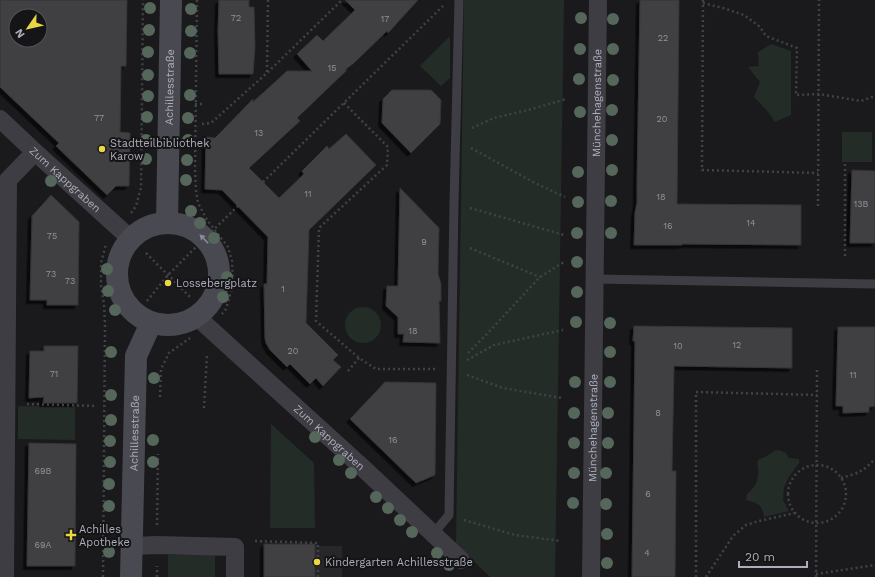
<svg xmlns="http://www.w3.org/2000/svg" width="875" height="577" font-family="'Work Sans',sans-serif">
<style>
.built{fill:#272629}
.green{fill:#242c27}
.building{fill:#403f43;stroke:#353438;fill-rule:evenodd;filter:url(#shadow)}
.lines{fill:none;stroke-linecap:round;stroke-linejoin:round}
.path{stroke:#414248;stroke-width:2.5;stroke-dasharray:2 3;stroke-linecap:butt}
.lane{stroke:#3e3d43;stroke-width:9}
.street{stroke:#3e3d43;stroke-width:18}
.secondary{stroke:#494951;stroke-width:22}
.tree{fill:#55665b}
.oneway{fill:#8a8b96}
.poi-dot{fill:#e9d745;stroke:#151517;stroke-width:1.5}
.labels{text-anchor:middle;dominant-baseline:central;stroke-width:4;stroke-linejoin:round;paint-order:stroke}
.number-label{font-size:9px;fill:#92929d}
.street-label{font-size:11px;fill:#adaebb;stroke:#151517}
.poi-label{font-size:11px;fill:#adaebb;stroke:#151517;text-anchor:start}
</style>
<defs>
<filter id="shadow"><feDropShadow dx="-3.5" dy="3.5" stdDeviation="0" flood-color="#0009"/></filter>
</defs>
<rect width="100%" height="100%" fill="#1a1a1c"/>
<path class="built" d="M292 546H342V577H292Z"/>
<path class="green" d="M464 0H564L555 577H490L456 544Z
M450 36V78L441 86 420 66Z
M771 44 791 51V115L775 122 768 112 754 97 760 82 748 67 759 66 758 52Z
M842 132H872V162H842Z
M345 325a18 18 0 1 1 36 0a18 18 0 1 1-36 0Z
M18 406 75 407V440L18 439Z
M271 424 314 463 315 528H270Z
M779 450 786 453 789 458 799 459V463L788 478 784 488 783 500 789 511 764 517C762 504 758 503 746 500L747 494C758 485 760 476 757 462L759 459 767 456 774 451Z
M215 554V577H168V555Z"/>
<path class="building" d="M0 0H127L126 66H121L120 132 130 133 129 186H116L107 195 56 146 59 143 0 87ZM16 16H40V40H16Z
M219 0H249V7H254L255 47 253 74H219L218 31Z
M345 0H418L388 33 387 31 354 63 345 70H347L297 118 300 121 249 168 279 198 304 174 302 171 327 146 329 149 346 134 376 165 309 230 306 323 338 355 333 360 341 367 323 386 316 378 310 384 290 364 287 367 270 350 266 343 265 338 264 284H267L268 237 222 190 205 189 206 137 215 138 253 99V102L287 71H312L297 54 317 35 323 41 355 10Z
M640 0H679L677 204 801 205V245L682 244V245H634L635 213 637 203V186Z
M392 90H431L441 100 440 124 411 153 382 123 383 99Z
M852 170 875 171V243H850Z
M400 188 439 228 438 274 441 284V301H439L440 343 403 342 404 334H398V317L386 306 387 286H398Z
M51 195 79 222 78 305H47V300H30L32 216Z
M634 326 792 328V368L674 366 672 471H676L675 577H632L635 341H633Z
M838 327H875V406L869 407V412L843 413V406H836Z
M44 346H78L77 403H43L44 397 29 398 30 351H44Z
M385 382 436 383 435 475 416 483 350 419Z
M29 443 76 444 75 566H27Z
M264 544H315V577H264Z"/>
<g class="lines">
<path class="path" d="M197 0 195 171 196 191 198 203 207 220 228 247 232 261 233 285 226 309 222 314
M703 0 702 170 818 173
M703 3 723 8 744 15 760 27 766 36 797 48 796 95 819 94 861 101 875 96
M267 72 268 0
M344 103 388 147 387 165 319 228 316 321 359 358 376 369H435
M195 104H203
M202 124 211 123 267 73 342 0
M472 128 494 118 532 109 566 99
M471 148 533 182 565 197
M263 182 443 6
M818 206 819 0
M470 208 564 235
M131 213 136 206 141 188 143 0
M470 248 540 277
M146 253 190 297
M845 256V164
M147 301 168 275 205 238 238 206
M468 353 485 336 540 277 564 262
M467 360 494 345 563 330
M348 371 359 358
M467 375 503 388 562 398
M160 397 161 369 169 353 190 338
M27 404 97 406
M204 408 207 355
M788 494a29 29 0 1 1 58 0a29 29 0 1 1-58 0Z
M841 478C859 473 862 472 875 459
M464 520 515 535 561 541
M157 525 158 454
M255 541 318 543V577
M816 574 875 565
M103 577 105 324 104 304 101 286V263L106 244
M157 577V566
M696 577V392L817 395
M706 577 733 536 746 525 759 521 795 513
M816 577 817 367"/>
<path class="lane" d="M595 279 875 284
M433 534 449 515 454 203 459 0"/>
<g class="street">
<path id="s1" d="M0 119 35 152 131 239"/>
<path id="s2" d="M197 317 363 468 461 560"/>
<path d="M132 546 157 545 235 547V577"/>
<path d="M5 577 8 180 35 152"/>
<path id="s3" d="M591 577 598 0"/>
</g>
<g class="secondary">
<path id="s4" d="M167 222 171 0"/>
<circle cx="168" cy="274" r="51"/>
<path id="s5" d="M131 577 136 356 151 323"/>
</g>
</g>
<g class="tree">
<circle cx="150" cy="8" r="6"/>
<circle cx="191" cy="9" r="6"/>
<circle cx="581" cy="18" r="6"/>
<circle cx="613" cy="19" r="6"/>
<circle cx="149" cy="30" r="6"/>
<circle cx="191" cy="31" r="6"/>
<circle cx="580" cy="49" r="6"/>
<circle cx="613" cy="49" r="6"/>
<circle cx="148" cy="52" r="6"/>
<circle cx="190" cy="53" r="6"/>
<circle cx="148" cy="75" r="6"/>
<circle cx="579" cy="79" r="6"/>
<circle cx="613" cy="80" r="6"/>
<circle cx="190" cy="95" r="6"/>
<circle cx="148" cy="96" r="6"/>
<circle cx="612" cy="110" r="6"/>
<circle cx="580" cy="112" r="6"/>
<circle cx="147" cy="117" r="6"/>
<circle cx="188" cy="118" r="6"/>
<circle cx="146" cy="140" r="6"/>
<circle cx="188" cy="140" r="6"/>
<circle cx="612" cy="140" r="6"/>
<circle cx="146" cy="159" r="6"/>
<circle cx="187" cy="160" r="6"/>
<circle cx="612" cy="170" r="6"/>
<circle cx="578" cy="172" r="6"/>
<circle cx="186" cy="180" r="6"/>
<circle cx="51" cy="181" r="6"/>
<circle cx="611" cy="201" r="6"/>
<circle cx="578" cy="202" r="6"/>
<circle cx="191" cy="211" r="6"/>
<circle cx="200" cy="223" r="6"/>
<circle cx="577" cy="233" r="6"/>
<circle cx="611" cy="233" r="6"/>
<circle cx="214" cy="238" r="6"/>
<circle cx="577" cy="262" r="6"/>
<circle cx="107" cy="269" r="6"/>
<circle cx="227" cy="277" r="6"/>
<circle cx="108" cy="291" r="6"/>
<circle cx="577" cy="292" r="6"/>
<circle cx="223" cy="297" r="6"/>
<circle cx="115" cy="310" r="6"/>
<circle cx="576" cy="322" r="6"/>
<circle cx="610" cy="323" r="6"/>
<circle cx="111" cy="352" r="6"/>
<circle cx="610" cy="352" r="6"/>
<circle cx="154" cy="378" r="6"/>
<circle cx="575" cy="382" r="6"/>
<circle cx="610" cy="382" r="6"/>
<circle cx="111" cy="395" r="6"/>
<circle cx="574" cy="413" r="6"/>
<circle cx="608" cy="413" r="6"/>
<circle cx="111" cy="420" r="6"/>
<circle cx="315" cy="437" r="6"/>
<circle cx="153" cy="440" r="6"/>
<circle cx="110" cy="441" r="6"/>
<circle cx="574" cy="443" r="6"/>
<circle cx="608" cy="443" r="6"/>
<circle cx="339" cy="460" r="6"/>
<circle cx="110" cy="462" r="6"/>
<circle cx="153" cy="462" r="6"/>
<circle cx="351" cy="473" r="6"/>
<circle cx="574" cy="473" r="6"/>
<circle cx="606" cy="473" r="6"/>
<circle cx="109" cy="484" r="6"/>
<circle cx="376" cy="497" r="6"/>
<circle cx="573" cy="503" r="6"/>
<circle cx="606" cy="504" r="6"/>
<circle cx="109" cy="506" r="6"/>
<circle cx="388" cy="508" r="6"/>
<circle cx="400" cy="520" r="6"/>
<circle cx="412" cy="532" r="6"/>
<circle cx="607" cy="534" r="6"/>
<circle cx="109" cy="552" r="6"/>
<circle cx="437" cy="553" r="6"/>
<circle cx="607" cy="563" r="6"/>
<circle cx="449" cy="565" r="6"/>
</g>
<defs><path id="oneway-solid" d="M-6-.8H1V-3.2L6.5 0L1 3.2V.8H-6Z"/></defs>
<use class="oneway" href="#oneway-solid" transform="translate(204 239) rotate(-134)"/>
<g class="poi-dot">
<circle cx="102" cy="149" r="4"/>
<circle cx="168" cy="283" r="4"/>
<path d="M69 529h4v4h4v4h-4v4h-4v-4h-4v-4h4z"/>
<circle cx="317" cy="562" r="4"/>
</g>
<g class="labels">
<g class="number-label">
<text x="236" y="18">72</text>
<text x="385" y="19">17</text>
<text x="663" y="38">22</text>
<text x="332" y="68">15</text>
<text x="99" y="118">77</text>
<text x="662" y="119">20</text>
<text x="259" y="133">13</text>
<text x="308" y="194">11</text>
<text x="661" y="197">18</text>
<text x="861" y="204">13B</text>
<text x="751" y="223">14</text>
<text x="668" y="226">16</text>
<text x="52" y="236">75</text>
<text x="424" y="242">9</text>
<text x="51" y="274">73</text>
<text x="70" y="281">73</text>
<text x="283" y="289">1</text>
<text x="413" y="331">18</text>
<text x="737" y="345">12</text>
<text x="678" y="346">10</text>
<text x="293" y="351">20</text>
<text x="54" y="374">71</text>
<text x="853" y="375">11</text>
<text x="658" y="413">8</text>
<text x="393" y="440">16</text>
<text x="43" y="471">69B</text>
<text x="648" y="494">6</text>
<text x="43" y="545">69A</text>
<text x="647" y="553">4</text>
</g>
<g class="street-label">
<text stroke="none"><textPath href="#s4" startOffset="135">Achillesstraße</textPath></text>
<text stroke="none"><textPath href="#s3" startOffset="474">Münchehagenstraße</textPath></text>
<text stroke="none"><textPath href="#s1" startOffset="89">Zum Kappgraben</textPath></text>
<text stroke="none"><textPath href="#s3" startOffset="149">Münchehagenstraße</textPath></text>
<text stroke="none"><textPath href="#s5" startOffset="144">Achillesstraße</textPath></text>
<text stroke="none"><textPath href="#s2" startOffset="179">Zum Kappgraben</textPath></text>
</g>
<g class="poi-label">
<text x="110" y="143">Stadtteilbibliothek<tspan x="110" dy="13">Karow</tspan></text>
<text x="176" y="283">Lossebergplatz</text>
<text x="79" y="529">Achilles<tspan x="79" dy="13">Apotheke</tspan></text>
<text x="325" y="562">Kindergarten Achillesstraße</text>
</g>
</g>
<g transform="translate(28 28) rotate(236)"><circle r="19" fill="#151517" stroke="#525259"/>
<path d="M0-3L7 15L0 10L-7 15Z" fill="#e9d745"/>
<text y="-6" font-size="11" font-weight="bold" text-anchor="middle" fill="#adaebb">N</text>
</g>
<path d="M739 561v6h68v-6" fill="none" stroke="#adaebb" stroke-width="2"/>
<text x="745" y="561" font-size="12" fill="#adaebb" stroke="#151517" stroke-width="3" paint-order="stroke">20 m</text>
</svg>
